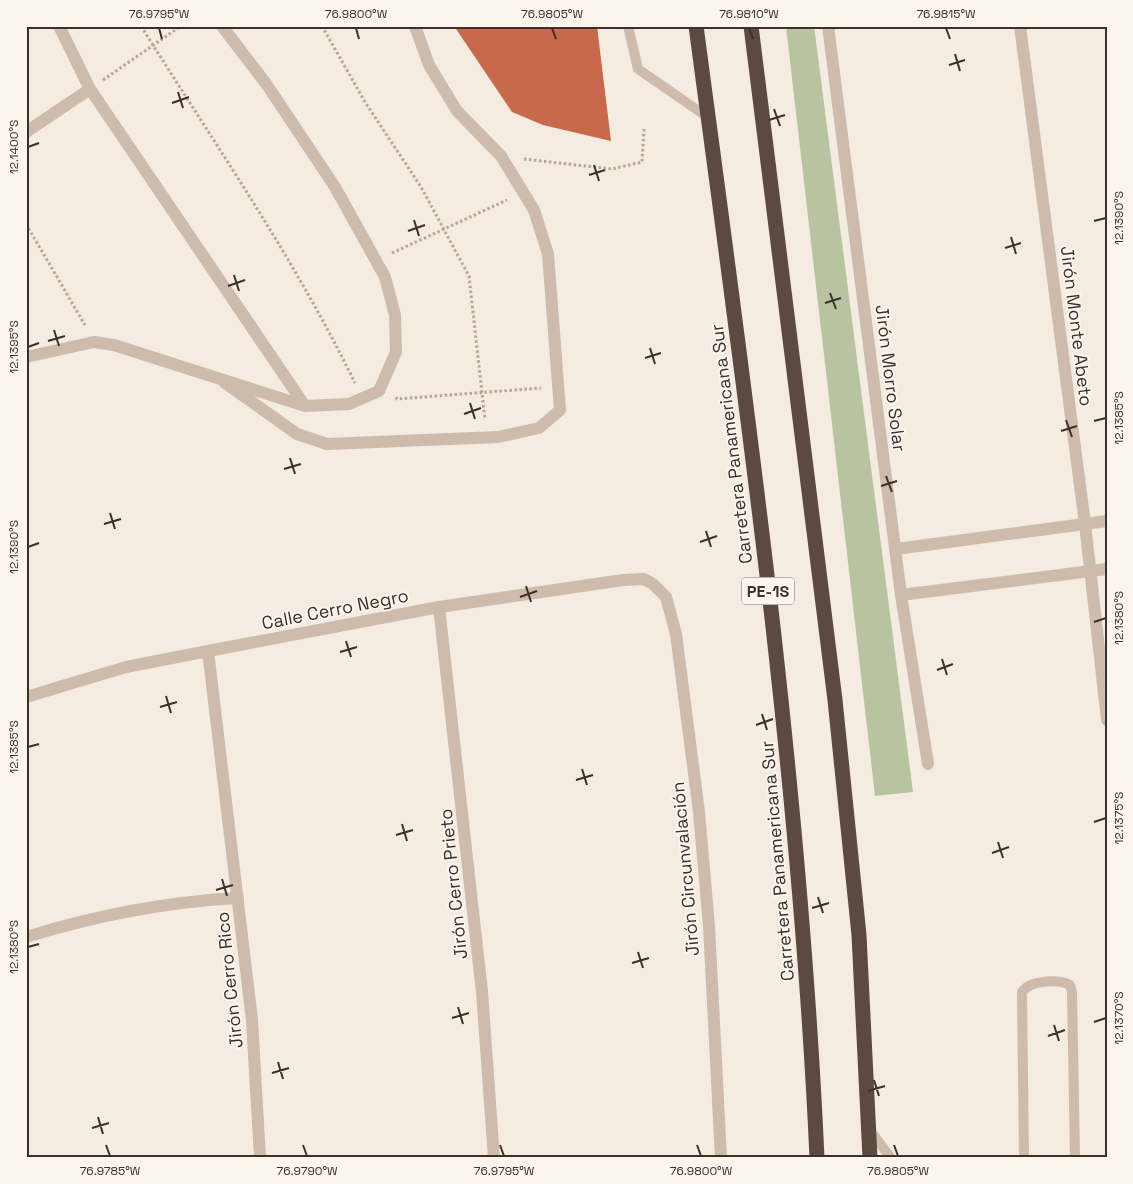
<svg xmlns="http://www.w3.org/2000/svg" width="1133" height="1184" font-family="'Space Grotesk',sans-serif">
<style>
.green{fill:#b8c4a0}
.building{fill:#c8694b}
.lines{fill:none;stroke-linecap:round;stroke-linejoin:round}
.path{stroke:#b9a596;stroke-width:3;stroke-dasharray:2.5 2.5;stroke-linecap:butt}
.service{stroke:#cdbbac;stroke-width:10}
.minor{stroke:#cdbbac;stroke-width:12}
.tertiary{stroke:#cdbbac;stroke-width:12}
.motorway{stroke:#5c4a42;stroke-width:15}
.ticks{fill:none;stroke:#3b302b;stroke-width:2}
.labels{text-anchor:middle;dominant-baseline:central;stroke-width:4;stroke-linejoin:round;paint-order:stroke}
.shield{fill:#fbf5ee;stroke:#756b66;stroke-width:1}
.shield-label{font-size:16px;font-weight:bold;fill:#3b302b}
.street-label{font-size:18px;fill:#3b302b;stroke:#fbf5ee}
.neatline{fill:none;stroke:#3b302b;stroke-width:2}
.ticks-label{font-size:12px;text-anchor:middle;fill:#3b302b}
</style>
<rect width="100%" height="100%" fill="#f4ebe1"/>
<path class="green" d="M786 26H814L913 792 875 796Z"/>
<path class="building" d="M454 26H597L611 141 543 125 512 112Z"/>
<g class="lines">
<path class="path" d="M141 26C216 146 293 256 355 383
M322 26 365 102 421 187 469 276 485 420
M103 80 181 26
M524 159 612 169 642 162 644 129
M26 224 85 325
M392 253 507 200
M396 397 397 399 541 388"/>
<path class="service" d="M628 26 638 69 709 118
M869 1129 891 1158
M1024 1158 1022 992C1030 980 1058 979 1070 985L1072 992 1075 1158"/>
<path class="minor" d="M59 26 90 89 305 406
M1020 26 1085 524 1107 720
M26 132 90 89
M26 357 94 342 114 345 305 406 349 404 379 391 396 352 395 315 385 277 335 187 267 85 222 26
M224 382 297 434 327 444 498 437 539 428 560 410 548 254 534 210 501 156 457 111 429 65 415 26
M901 595 928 764
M439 607 482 992 494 1158
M208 651 252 1020 260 1158
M26 697 126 667 208 651 439 607 623 580 644 579 653 584 666 597 676 634 699 812 709 926 721 1158
M26 937C97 915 164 902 238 898"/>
<path class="tertiary" d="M828 26 901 595 1107 569
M896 549 1107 521"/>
<path class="motorway" d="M696 26C746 402 800 779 817 1158
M751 26 835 700 859 935 870 1158"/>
</g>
<path class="ticks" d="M159 28 162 39M356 28 359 39M552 28 556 39M749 28 753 39M946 28 950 39M955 54 960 71M949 65 965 60M178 92 183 108M172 103 189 97M774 109 780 126M769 120 785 115M28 147 39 143M594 165 599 181M589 175 605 170M414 220 419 236M1094 221 1106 218M408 231 425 225M1011 237 1016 254M1005 248 1021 243M234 275 239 291M228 286 245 280M830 293 836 309M825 303 841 298M54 330 59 346M48 341 65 336M28 347 39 343M650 348 655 364M645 358 661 353M470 403 475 419M464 414 481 408M1066 420 1072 437M1094 421 1106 418M1061 431 1077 426M290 458 295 474M284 469 301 464M886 476 892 492M881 486 897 481M110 513 115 529M104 524 121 519M706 531 711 547M700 542 717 536M28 547 39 543M526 586 531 602M520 597 537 591M1094 622 1106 618M346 641 351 657M340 652 357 647M942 659 947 675M937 670 953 664M166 696 171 713M160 707 177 702M762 714 767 730M756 725 773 719M28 747 39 744M582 769 587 785M576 780 593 775M1094 822 1106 818M402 824 407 841M396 835 413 830M998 842 1003 858M992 853 1009 847M222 879 227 896M216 890 233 885M818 897 823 913M812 908 829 903M28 947 39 944M638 952 643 968M632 963 649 958M458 1007 463 1024M452 1018 469 1013M1094 1022 1106 1018M1054 1025 1059 1041M1048 1036 1065 1030M278 1062 283 1079M272 1073 289 1068M874 1080 879 1096M868 1091 885 1086M98 1117 103 1134M92 1128 109 1123M106 1145 110 1156M303 1145 307 1156M500 1145 504 1156M697 1145 701 1156M894 1145 898 1156"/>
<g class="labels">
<rect class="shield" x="742" y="577.5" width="52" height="27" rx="4"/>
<g class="shield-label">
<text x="768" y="591">PE-1S</text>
</g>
<g class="street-label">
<text transform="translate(1077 326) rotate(83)">Jirón Monte Abeto</text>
<text transform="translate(891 378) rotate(83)">Jirón Morro Solar</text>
<text transform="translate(731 444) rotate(-97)">Carretera Panamericana Sur</text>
<text transform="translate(335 609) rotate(-11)">Calle Cerro Negro</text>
<text transform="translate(777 861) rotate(-95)">Carretera Panamericana Sur</text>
<text transform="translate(685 869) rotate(-95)">Jirón Circunvalación</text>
<text transform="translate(453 884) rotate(-96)">Jirón Cerro Prieto</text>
<text transform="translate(229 980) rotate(-96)">Jirón Cerro Rico</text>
</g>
</g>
<rect width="1133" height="1184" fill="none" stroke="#fbf5ee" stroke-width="55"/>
<rect x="28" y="28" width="1078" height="1128" class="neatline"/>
<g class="ticks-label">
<text x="159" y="18">76.9795°W</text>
<text x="356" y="18">76.9800°W</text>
<text x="552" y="18">76.9805°W</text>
<text x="749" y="18">76.9810°W</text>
<text x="946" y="18">76.9815°W</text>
<text transform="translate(14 147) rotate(-90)" y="4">12.1400°S</text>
<text transform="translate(1119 218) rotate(-90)" y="4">12.1390°S</text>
<text transform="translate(14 347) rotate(-90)" y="4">12.1395°S</text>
<text transform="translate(1119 418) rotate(-90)" y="4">12.1385°S</text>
<text transform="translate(14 547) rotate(-90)" y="4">12.1390°S</text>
<text transform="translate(1119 618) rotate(-90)" y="4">12.1380°S</text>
<text transform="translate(14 747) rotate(-90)" y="4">12.1385°S</text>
<text transform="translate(1119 818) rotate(-90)" y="4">12.1375°S</text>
<text transform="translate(14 947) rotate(-90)" y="4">12.1380°S</text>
<text transform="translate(1119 1018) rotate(-90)" y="4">12.1370°S</text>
<text x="110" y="1175">76.9785°W</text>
<text x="307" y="1175">76.9790°W</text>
<text x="504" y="1175">76.9795°W</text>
<text x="701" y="1175">76.9800°W</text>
<text x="898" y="1175">76.9805°W</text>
</g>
</svg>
